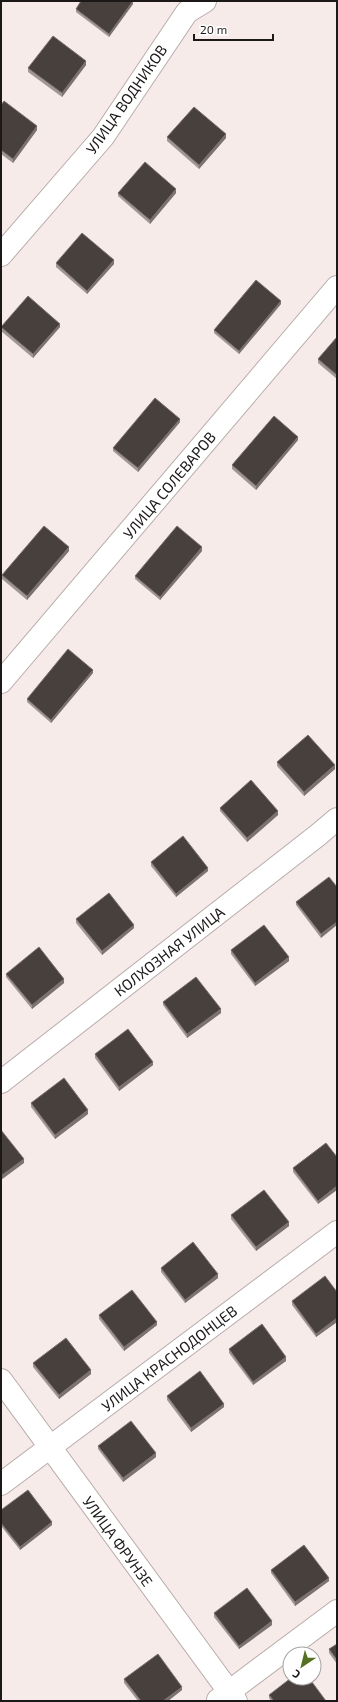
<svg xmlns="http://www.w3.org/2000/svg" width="338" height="1702" font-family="'Exo 2',sans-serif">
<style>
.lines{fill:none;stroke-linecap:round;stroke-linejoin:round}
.street-casing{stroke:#b8acac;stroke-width:24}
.street{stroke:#fff;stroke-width:22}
.wall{fill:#a09693}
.shaded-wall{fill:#7c7370}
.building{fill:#48403c;stroke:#7c7370}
.labels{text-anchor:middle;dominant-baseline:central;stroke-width:4;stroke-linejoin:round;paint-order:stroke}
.street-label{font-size:15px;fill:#1c1818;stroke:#fff}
</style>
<rect width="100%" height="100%" fill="#f7ebea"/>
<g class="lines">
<defs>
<path id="street" d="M1 255 103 137 187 12 205 1
M1 682 337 287
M1 1082 318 835 337 819
M1 1380 236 1701
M1 1484 337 1232
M218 1700 337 1611"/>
</defs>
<use href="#street" class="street-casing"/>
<use href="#street" class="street"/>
</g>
<path class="wall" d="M133 4 109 37 76 12V9Z
M86 65 62 97 28 72V68Z
M1 105 37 130 13 163 1 154Z
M167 137 226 138 199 169 167 141Z
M118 193H176L150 224 118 196Z
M56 263 114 264 87 294 56 267Z
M281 304 239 354 214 333V330Z
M1 327H60L33 358 1 331Z
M337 337V379L318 363V359Z
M180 422 138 472 113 451V448Z
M298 440 256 490 232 469V465Z
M69 551 27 600 2 579V575Z
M202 551 160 600 135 579V576Z
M93 673 51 723 27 702V699Z
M277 762 335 769 304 796 277 766Z
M220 808 278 815 247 842 220 811Z
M151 862 208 871 176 897 151 866Z
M329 877 321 938 296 905V902Z
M76 919 134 928 102 955 76 923Z
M231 950 289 961 255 986 231 954Z
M6 974 64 983 32 1009 6 977Z
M163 1002 221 1013 187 1038 163 1005Z
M95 1054 153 1065 119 1091 95 1058Z
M31 1103 88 1114 55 1139 31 1107Z
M326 1143 318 1204 293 1172V1168Z
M231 1215 289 1226 256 1251 231 1219Z
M161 1268 218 1278 185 1303 161 1272Z
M337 1292V1322L316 1337 292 1305V1301Z
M99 1315 157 1325 124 1351 99 1319Z
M229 1349 286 1361 253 1385 229 1353Z
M33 1363 91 1374 59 1399 33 1367Z
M167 1396 224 1407 191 1432 167 1400Z
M98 1446 156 1457 123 1482 98 1449Z
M1 1510 52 1525 20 1550 1 1526Z
M271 1570 329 1581 295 1606 271 1573Z
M214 1613 272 1625 239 1649 214 1617Z
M337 1644V1664L329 1653V1649Z
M124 1679 182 1690 168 1701H138L124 1683Z
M269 1695 326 1701H271L269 1698Z"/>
<path class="shaded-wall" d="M133 1V4L109 37V34Z
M86 61V65L62 97V93Z
M37 126V130L13 163V159Z
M226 134V138L199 169V165Z
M176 189V193L150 224V220Z
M114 260V264L87 294V291Z
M281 301V304L239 354V351Z
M60 324V327L33 358V354Z
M180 419V422L138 472V468Z
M298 437V440L256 490V486Z
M69 547V551L27 600V596Z
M202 547V551L160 600V597Z
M93 670V673L51 723V720Z
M335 765V769L304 796V792Z
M278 811V815L247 842V838Z
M208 868V871L176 897V894Z
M337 922V925L321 938V934Z
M134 925V928L102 955V951Z
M289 957V961L255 986V983Z
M64 979V983L32 1009V1005Z
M221 1009V1013L187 1038V1034Z
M153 1062V1065L119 1091V1087Z
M88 1110V1114L55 1139V1135Z
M24 1159V1163L1 1180V1176Z
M337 1186V1190L318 1204V1201Z
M289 1222V1226L256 1251V1247Z
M218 1274V1278L185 1303V1300Z
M337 1318V1322L316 1337V1334Z
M157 1322V1325L124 1351V1347Z
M286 1357V1361L253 1385V1382Z
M91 1370V1374L59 1399V1395Z
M224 1404V1407L191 1432V1428Z
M156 1453V1457L123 1482V1478Z
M52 1522V1525L20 1550V1547Z
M329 1578V1581L295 1606V1602Z
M272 1621V1625L239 1649V1646Z
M182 1687V1690L168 1701H163Z"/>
<path class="building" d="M81 1H133L109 34 76 9Z
M53 36 86 61 62 93 28 68Z
M4 101 37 126 13 159 1 150V105Z
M194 107 226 134 199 165 167 137Z
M145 162 176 189 150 220 118 193Z
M82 233 114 260 87 291 56 263Z
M256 280 281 301 239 351 214 330Z
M28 296 60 324 33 354 1 327Z
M337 337V375L318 359Z
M155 398 180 419 138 468 113 448Z
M274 416 298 437 256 486 232 465Z
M44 526 69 547 27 596 2 575Z
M177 526 202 547 160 597 135 576Z
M68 649 93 670 51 720 27 699Z
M308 735 335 765 304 792 277 762Z
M251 780 278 811 247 838 220 808Z
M183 836 208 868 176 894 151 862Z
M329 877 337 887V922L321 934 296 902Z
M109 893 134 925 102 951 76 919Z
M264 925 289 957 255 983 231 950Z
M39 947 64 979 32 1005 6 974Z
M196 977 221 1009 187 1034 163 1002Z
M128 1029 153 1062 119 1087 95 1054Z
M64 1078 88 1110 55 1135 31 1103Z
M1 1130 24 1159 1 1176Z
M326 1143 337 1157V1186L318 1201 293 1168Z
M264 1190 289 1222 256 1247 231 1215Z
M193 1242 218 1274 185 1300 161 1268Z
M325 1276 337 1292V1318L316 1334 292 1301Z
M132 1290 157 1322 124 1347 99 1315Z
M262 1324 286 1357 253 1382 229 1349Z
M66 1338 91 1370 59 1395 33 1363Z
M200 1371 224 1404 191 1428 167 1396Z
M131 1421 156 1453 123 1478 98 1446Z
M28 1490 52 1522 20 1547 1 1523V1510Z
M304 1545 329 1578 295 1602 271 1570Z
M247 1588 272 1621 239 1646 214 1613Z
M337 1644V1660L329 1649Z
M158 1654 182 1687 163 1701H141L124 1679Z
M291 1678H309L326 1701H274L269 1695Z"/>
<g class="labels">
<g class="street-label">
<text transform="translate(126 99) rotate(-55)">УЛИЦА ВОДНИКОВ</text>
<text transform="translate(169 485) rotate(-50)">УЛИЦА СОЛЕВАРОВ</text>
<text transform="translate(169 951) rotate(-38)">КОЛХОЗНАЯ УЛИЦА</text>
<text transform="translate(169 1358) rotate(-37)">УЛИЦА КРАСНОДОНЦЕВ</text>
<text transform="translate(118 1541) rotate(54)">УЛИЦА ФРУНЗЕ</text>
</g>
</g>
<rect width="338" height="1702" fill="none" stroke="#1c1818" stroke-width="4"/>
<g transform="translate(302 1666) rotate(215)"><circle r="19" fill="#ffffff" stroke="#a4a3a3"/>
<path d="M0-3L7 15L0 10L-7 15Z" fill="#547023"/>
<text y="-6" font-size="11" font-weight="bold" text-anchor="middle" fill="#1c1818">С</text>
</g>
<path d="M194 34v6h79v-6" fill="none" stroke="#1c1818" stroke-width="2"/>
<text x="200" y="34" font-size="12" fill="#1c1818" stroke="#ffffff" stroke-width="3" paint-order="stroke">20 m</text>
</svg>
